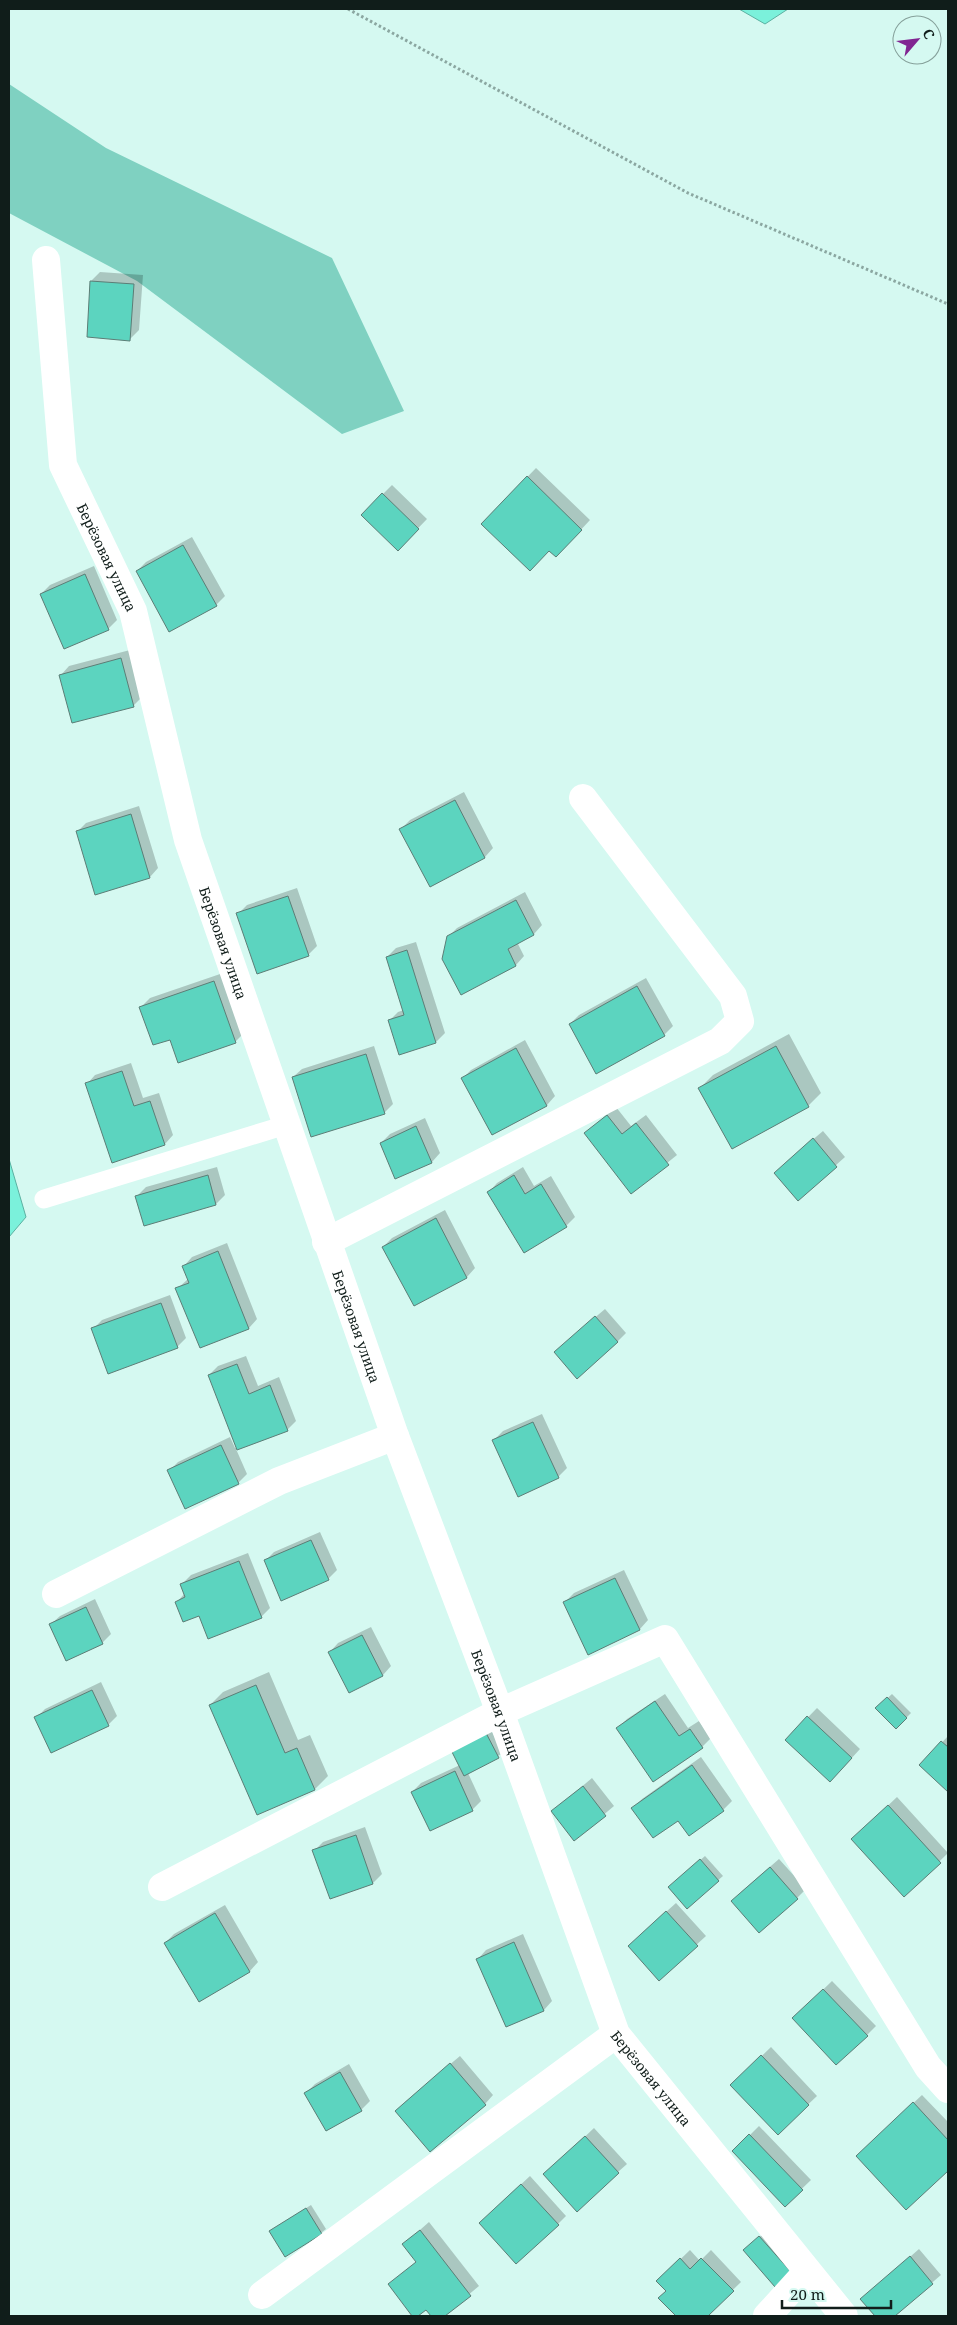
<svg xmlns="http://www.w3.org/2000/svg" width="957" height="2325" font-family="'Noto Serif',serif">
<style>
.green{fill:#7fd1c1}
.water{fill:#7bf1db;stroke:#5bb1a1}
.shadow{fill:#0003}
.building{fill:#5cd4bf;stroke:#5c7d76}
.lines{fill:none;stroke-linecap:round;stroke-linejoin:round}
.path{stroke:#8ba7a1;stroke-width:3;stroke-dasharray:2.5 2.5;stroke-linecap:butt}
.lane{stroke:#fff;stroke-width:19}
.street{stroke:#fff;stroke-width:28}
.labels{text-anchor:middle;dominant-baseline:central;stroke-width:5;stroke-linejoin:round;paint-order:stroke}
.street-label{font-size:14px;fill:#101d1a;stroke:#d5f9f1}
</style>
<rect width="100%" height="100%" fill="#d5f9f1"/>
<path class="green" d="M9 84 106 148 332 258 404 411 342 434 137 281 9 213Z"/>
<path class="water" d="M739 9H788L765 24Z
M9 1159 26 1217 9 1237Z"/>
<path class="shadow" d="M100 272 143 275 139 330 130 339 91 281Z
M536 468 590 520 565 547 549 549 482 524Z
M392 485 427 519 398 549 362 515Z
M192 537 225 596 216 605 137 571 146 562Z
M94 566 117 620 108 629 41 594 50 585Z
M130 650 142 697 133 706 61 675 69 666Z
M464 792 493 848 485 857 430 885 401 829 410 820Z
M139 806 158 868 150 877 77 832 86 823Z
M297 888 317 946 308 955 238 914 247 905Z
M525 892 542 925 534 934 517 942 524 956 516 965 461 993 448 937 457 928Z
M416 942 445 1033 436 1042 389 1021 398 1012 404 1010 387 957 396 948Z
M223 973 244 1033 235 1042 171 1038 141 1007 150 998Z
M646 978 673 1026 664 1035 570 1024 579 1015Z
M789 1034 821 1093 808 1106 700 1088 713 1075Z
M525 1040 555 1096 547 1105 493 1134 463 1078 471 1070Z
M374 1046 393 1104 384 1113 293 1077 302 1069Z
M131 1063 143 1098 159 1093 173 1135 165 1144 87 1084 95 1075Z
M616 1107 631 1126 646 1115 677 1155 631 1192 585 1133Z
M425 1118 440 1153 432 1162 396 1177 381 1143 390 1134Z
M823 1131 845 1157 798 1199 784 1164Z
M217 1167 225 1195 216 1204 145 1225 137 1196 146 1187Z
M523 1167 534 1186 551 1176 575 1217 566 1226 489 1192 497 1183Z
M445 1210 475 1268 467 1277 414 1305 383 1247 392 1238Z
M227 1243 257 1319 249 1328 200 1346 177 1289 188 1279 184 1266 192 1257Z
M170 1295 186 1338 177 1347 93 1329 102 1320Z
M605 1309 626 1333 617 1342 565 1343Z
M246 1356 258 1386 279 1377 296 1421 287 1430 236 1449 247 1474 238 1483 169 1471 178 1462 230 1437 235 1448H237L209 1375 218 1366Z
M542 1414 567 1468 558 1477 494 1440 503 1431Z
M320 1532 337 1570 328 1579 265 1561 274 1552Z
M248 1553 270 1608 261 1617 200 1614 177 1602 185 1593 182 1584 191 1575Z
M624 1570 648 1620 640 1629 565 1602 574 1593Z
M95 1599 111 1634 102 1643 51 1624 60 1616Z
M371 1627 391 1666 383 1675 349 1691 330 1652 338 1643Z
M269 1672 298 1740 310 1735 328 1776 315 1789 257 1814 210 1705 223 1692Z
M101 1682 117 1716 108 1725 36 1718 45 1709Z
M665 1694 688 1728 699 1721 711 1738 702 1747 618 1728 627 1719Z
M892 1694 911 1713 896 1728 877 1708Z
M817 1708 860 1749 839 1772 786 1740Z
M490 1728 503 1753 468 1773 481 1801 472 1810 430 1829 412 1792 421 1783 460 1765Z
M948 1736V1790L921 1765Z
M701 1757 732 1801 723 1810 678 1819 633 1808 642 1799Z
M592 1778 614 1806 575 1839 553 1811Z
M897 1797 948 1853 904 1896 861 1831Z
M365 1827 382 1874 373 1883 331 1898 314 1851 323 1842Z
M705 1856 723 1876 687 1907 674 1883Z
M779 1859 806 1889 797 1898 741 1892Z
M676 1903 706 1936 659 1979 638 1937Z
M225 1905 258 1962 250 1971 199 2000 165 1943 174 1934Z
M523 1934 552 2001 544 2010 507 2026 478 1959 486 1950Z
M832 1981 876 2026 867 2035 794 2018Z
M771 2047 817 2096 778 2133 732 2085Z
M460 2056 493 2095 485 2104 405 2102Z
M349 2064 370 2101 361 2110 306 2093 315 2084Z
M922 2095 948 2122V2170L906 2209 866 2147Z
M759 2126 811 2180 785 2205 734 2151Z
M594 2128 627 2164 618 2172 554 2166Z
M530 2176 566 2216 558 2224 489 2214Z
M311 2205 326 2229 321 2233 270 2231Z
M429 2222 479 2286 443 2316H432L426 2309 414 2316 389 2285 417 2261 404 2244Z
M764 2233 791 2272 749 2246Z
M919 2249 941 2275 893 2316H876L862 2299Z
M690 2250 700 2261 711 2250 741 2282 706 2316H677L660 2298 667 2290 658 2281Z"/>
<path class="building" d="M90 281 134 284 130 341 87 337Z
M527 476 582 530 556 557 549 551 530 571 481 524Z
M382 493 419 529 398 551 361 515Z
M183 545 217 606 169 632 136 571Z
M85 574 109 630 64 649 40 594Z
M121 658 134 707 72 723 59 675Z
M455 800 485 858 430 887 399 829Z
M131 814 150 878 95 895 76 831Z
M288 896 309 956 257 974 236 913Z
M516 900 534 935 508 949 516 966 461 995 442 959 447 936Z
M407 950 436 1043 399 1055 388 1020 404 1015 386 957Z
M214 981 236 1043 178 1063 170 1040 153 1045 139 1007Z
M637 986 665 1036 596 1074 569 1024Z
M776 1046 809 1107 732 1149 698 1088Z
M516 1048 547 1106 492 1135 461 1078Z
M366 1054 385 1114 311 1137 292 1077Z
M122 1071 134 1106 150 1101 165 1145 112 1163 85 1083Z
M607 1115 622 1134 636 1123 669 1165 631 1194 584 1133Z
M416 1126 432 1163 395 1179 380 1143Z
M813 1138 837 1167 798 1201 774 1173Z
M208 1175 216 1205 144 1226 135 1196Z
M514 1175 525 1194 541 1184 567 1227 524 1253 487 1192Z
M436 1218 467 1278 414 1306 382 1247Z
M218 1251 249 1329 200 1348 175 1288 189 1283 182 1266Z
M161 1303 178 1348 108 1374 91 1328Z
M595 1316 618 1342 577 1379 554 1352Z
M237 1364 249 1394 270 1385 288 1431 237 1450 208 1375Z
M533 1422 559 1478 518 1497 492 1440Z
M221 1445 239 1484 185 1509 167 1470Z
M311 1540 329 1580 281 1601 264 1560Z
M239 1561 262 1618 208 1639 199 1616 183 1622 175 1602 185 1597 180 1584Z
M615 1578 640 1630 588 1655 563 1602Z
M86 1607 103 1644 66 1661 49 1624Z
M362 1635 383 1676 349 1693 328 1652Z
M256 1685 285 1753 297 1748 315 1790 257 1815 209 1705Z
M92 1690 109 1726 51 1753 34 1717Z
M887 1697 907 1718 896 1729 875 1708Z
M655 1701 679 1736 690 1729 703 1748 653 1782 616 1728Z
M807 1716 852 1758 830 1782 785 1740Z
M485 1731 499 1758 464 1776 450 1748Z
M941 1741 948 1747V1792L919 1765Z
M692 1765 724 1811 689 1836 678 1821 653 1838 631 1808Z
M455 1771 473 1811 430 1831 411 1792Z
M583 1786 606 1816 574 1841 551 1811Z
M888 1805 941 1863 904 1897 851 1839Z
M356 1835 373 1884 330 1899 312 1850Z
M700 1859 719 1881 687 1909 668 1887Z
M770 1867 798 1899 759 1933 731 1901Z
M666 1911 698 1946 659 1981 628 1946Z
M215 1913 250 1972 199 2002 164 1943Z
M514 1942 544 2011 506 2027 476 1959Z
M823 1989 868 2036 836 2065 792 2018Z
M761 2055 809 2105 778 2135 730 2085Z
M450 2063 486 2105 430 2152 395 2111Z
M340 2072 362 2111 326 2131 304 2093Z
M913 2102 948 2140V2171L906 2210 856 2156Z
M749 2134 803 2190 785 2207 732 2151Z
M585 2136 619 2173 577 2212 543 2174Z
M521 2184 559 2225 516 2264 479 2223Z
M306 2208 322 2234 285 2257 269 2231Z
M420 2230 471 2296 445 2316H431L426 2310 418 2316H412L388 2284 416 2262 402 2244Z
M759 2236 792 2273 775 2287 743 2250Z
M910 2256 933 2284 895 2316H875L860 2299Z
M680 2258 690 2269 701 2258 734 2291 708 2316H676L658 2298 666 2291 656 2281Z"/>
<g class="lines">
<path class="path" d="M348 9 688 193 948 304"/>
<path class="lane" d="M44 1199 286 1125"/>
<g class="street">
<path id="s1" d="M46 260 63 465 133 611 188 840 395 1436 500 1712 616 2034 844 2316"/>
<path d="M326 1242 720 1041 740 1021 733 996 583 798"/>
<path d="M56 1594 279 1481 395 1436"/>
<path d="M162 1887 500 1712 665 1639 928 2067 948 2089"/>
<path d="M262 2295 616 2034"/>
<path d="M767 2316 807 2272"/>
</g>
</g>
<g class="labels">
<g class="street-label">
<text stroke="none"><textPath href="#s1" startOffset="308">Берёзовая улица</textPath></text>
<text stroke="none"><textPath href="#s1" startOffset="712">Берёзовая улица</textPath></text>
<text stroke="none"><textPath href="#s1" startOffset="1118">Берёзовая улица</textPath></text>
<text stroke="none"><textPath href="#s1" startOffset="1522">Берёзовая улица</textPath></text>
<text stroke="none"><textPath href="#s1" startOffset="1928">Берёзовая улица</textPath></text>
</g>
</g>
<rect width="957" height="2325" fill="none" stroke="#101d1a" stroke-width="20"/>
<g transform="translate(917 40) rotate(62)"><circle r="24" fill="#d5f9f1" stroke="#86a19b"/>
<path d="M0-4L9 19L0 12L-9 19Z" fill="#812592"/>
<text y="-8" font-size="14" font-weight="bold" text-anchor="middle" fill="#101d1a">С</text>
</g>
<path d="M782 2300v8h109v-8" fill="none" stroke="#101d1a" stroke-width="2.5"/>
<text x="790" y="2300" font-size="15" fill="#101d1a" stroke="#d5f9f1" stroke-width="4" paint-order="stroke">20 m</text>
</svg>
